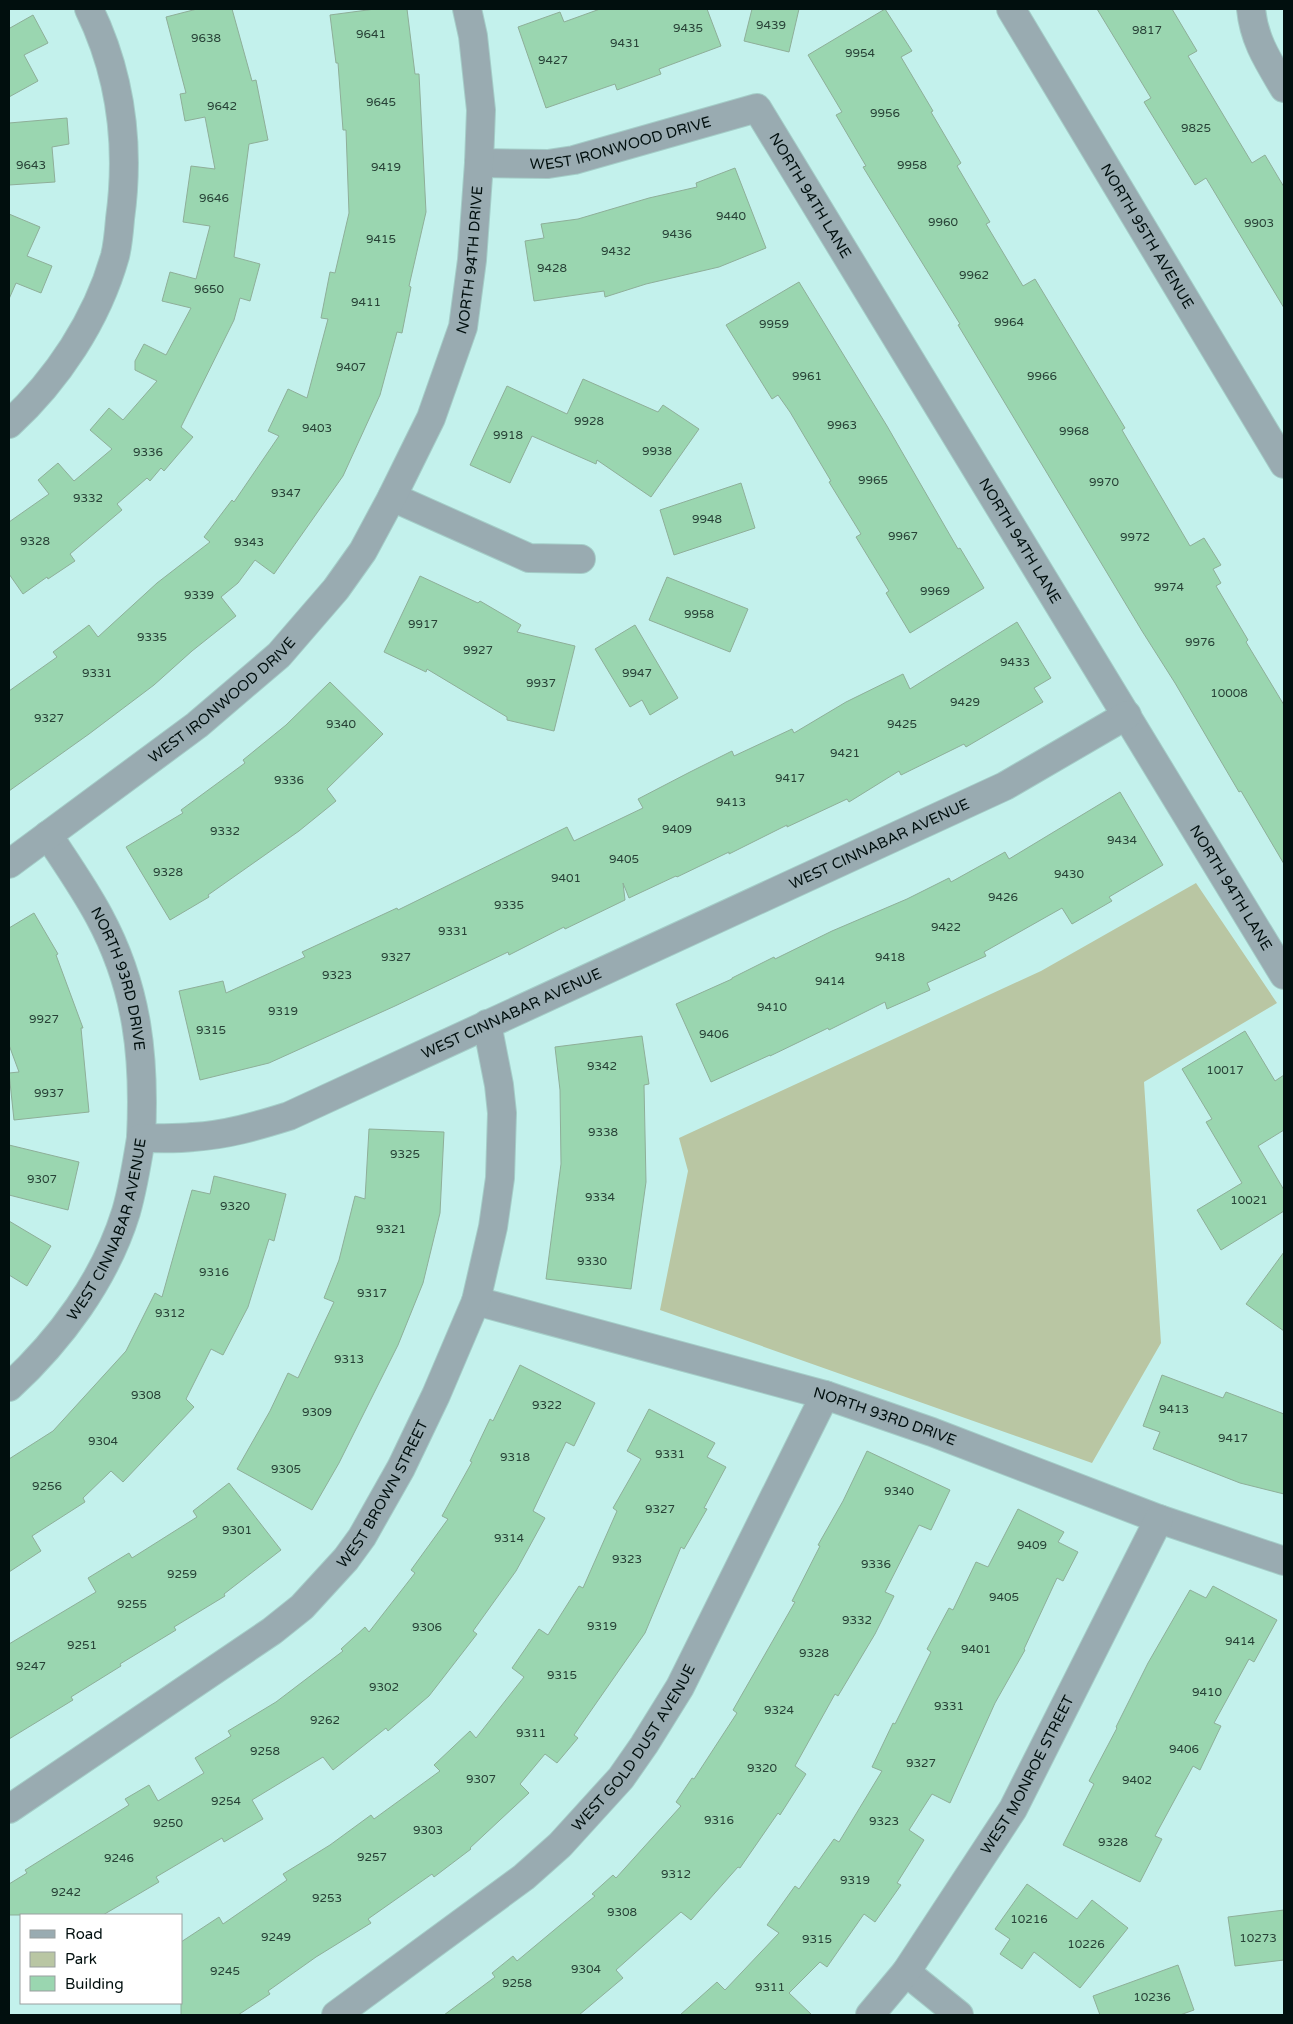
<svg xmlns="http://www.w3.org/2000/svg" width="1293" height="2024" font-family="'Varela Round',sans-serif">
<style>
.green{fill:#b9c6a3}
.building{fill:#9ad6b0;stroke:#8eaf99}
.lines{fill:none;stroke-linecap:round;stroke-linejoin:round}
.minor-casing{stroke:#a4cdc8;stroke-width:30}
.minor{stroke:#99abb1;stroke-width:28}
.labels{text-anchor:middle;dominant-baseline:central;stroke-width:4;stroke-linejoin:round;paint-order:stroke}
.number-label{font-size:12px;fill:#274136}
.street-label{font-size:15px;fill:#010f0e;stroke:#fff}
</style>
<rect width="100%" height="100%" fill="#c3f1ec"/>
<path class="green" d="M1196 883 1277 1003 1144 1082 1161 1343 1092 1463 660 1310 688 1171 679 1138 1041 971Z"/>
<path class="building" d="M197 9H232L252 81 256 80 268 140 249 144 234 257 260 264 250 301 240 298 234 320 181 427 193 437 164 471 161 468 150 481 147 478 117 504 122 510 70 554 75 561 48 579 47 577 23 594 9 574V522L49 494 38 480 58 463 74 481 112 449 90 430 109 408 123 420 157 381 135 370V361L144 344 166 355 191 308 162 301 170 272 196 279 210 226 183 222 191 166 215 169 205 117 185 121 180 94 186 93 166 17Z
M375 9H407L415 74H419L426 212 409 286 411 287 402 333 397 332 380 395 343 476 274 574 255 560 238 583 221 597 236 616 192 651 154 685 89 734 9 791V691L57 657 53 652 89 625 98 637 157 583 210 542 204 537 232 500 234 502 279 436 268 431 288 389 307 398 328 319 321 318 330 272 335 273 349 213 346 130H343L338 63H336L330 15Z
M600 9H707L721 46 659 69 661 74 617 90 615 84 546 108 518 27 560 12 564 22Z
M752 9H799L789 52 744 41Z
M885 9 912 51 901 57 933 111 931 112 961 163 957 166 990 222 986 224 1023 286 1035 279 1125 428 1122 430 1190 546 1204 538 1221 565 1213 569 1221 583 1216 586 1248 640 1246 642 1284 705V864L1241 791 1239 792 1175 683 1142 631 958 325 960 324 863 167 866 166 836 115 842 112 808 55Z
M1097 9H1172L1197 51 1188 56 1252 163 1265 155 1284 187V308L1206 178 1195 185 1144 102 1151 98Z
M33 15 48 43 24 55 38 81 9 97V26L10 28Z
M67 118 69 144 52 147 55 182 9 185V123Z
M735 168 766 248 719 267 646 284 605 297 604 291 534 301 525 241 544 238 541 224 578 219 649 198 697 187 696 183Z
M9 214 40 227 27 256 52 266 41 293 16 283 9 299Z
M799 282 887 426 958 549 960 548 984 588 910 633 886 593 889 591 856 537 861 534 829 482 831 481 790 412 778 395 772 399 726 325Z
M583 379 658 412 663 405 699 429 651 497 597 460 596 464 532 436 510 483 470 465 507 386 567 414Z
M741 483 755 528 674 555 660 510Z
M420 576 478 603 480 601 521 625 517 632 575 646 554 731 507 720V717L427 669 426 672 384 652Z
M667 577 748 609 730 652 649 620Z
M1017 622 1051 678 1034 688 1043 702 966 747 964 744 901 775 899 771 849 802 847 799 787 827V825L729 854V852L677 877 676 876 629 898 623 883 625 900 565 929 564 927 509 955 508 952 395 1006 269 1063 200 1080 179 991 223 981 226 993 305 957 302 952 397 908 398 910 567 827 574 841 643 808 638 799 690 772 732 751 734 756 792 729 794 733 846 702 903 674 910 689Z
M635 625 678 698 650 715 642 700 630 707 595 649Z
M330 682 383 734 327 789 336 801 299 831 208 895 209 897 170 920 126 847 183 813 181 810 245 763 243 760 286 725Z
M1120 792 1163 865 1109 897 1112 901 1072 924 1062 908 984 952 986 956 927 983 930 990 887 1009 885 1002 829 1030 828 1028 770 1056V1055L711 1082 676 1004 732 979V978L774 957 775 959 832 931 907 899 949 878 951 882 1005 852 1009 859Z
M34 913 58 954 56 955 83 1028H81L89 1112 14 1120 9 1073 19 1072 9 1045V928Z
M1245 1031 1275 1081 1284 1075V1130L1258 1146 1284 1190V1211L1221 1250 1197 1210 1242 1183 1206 1122 1212 1119 1182 1069Z
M642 1036 649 1084 644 1085 646 1182 631 1289 546 1279 561 1164 560 1090 555 1047Z
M369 1129 444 1132 440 1213 423 1283 398 1345 339 1463 312 1510 237 1469 270 1411 288 1373 298 1378 334 1302 324 1298 339 1260 355 1196 365 1199Z
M9 1145 79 1162 68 1210 9 1195Z
M214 1176 286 1194 274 1241 269 1239 248 1307 223 1355 211 1349 186 1399 194 1407 123 1482 111 1471 83 1498 85 1502 32 1536 41 1551 9 1572V1459L53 1431 126 1351 155 1293 162 1297 192 1190 210 1194Z
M9 1221 51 1246 27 1286 9 1275Z
M1284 1252V1331L1246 1304Z
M520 1365 595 1403 574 1446 566 1442 533 1511 545 1518 516 1571 473 1631 477 1634 429 1696 388 1731 386 1728 333 1770 323 1757 252 1800 263 1819 224 1842 222 1838 156 1877 159 1882 103 1915H9V1884L27 1873 25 1870 129 1805 125 1799 149 1785 158 1801 204 1773 195 1758 231 1736 228 1731 276 1702 343 1651 341 1649 365 1627 369 1632 415 1573 411 1570 448 1519 442 1516 472 1462 470 1461 490 1419 493 1421Z
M1162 1375 1223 1398 1226 1392 1284 1414V1494L1240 1483 1153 1449 1160 1432 1143 1426Z
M649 1409 715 1443 707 1457 726 1467 704 1508 707 1509 684 1549 681 1547 645 1633 574 1735 578 1738 557 1763 545 1754 520 1784 529 1793 470 1848 471 1849 434 1877 432 1874 368 1919 371 1923 316 1957 268 1991 270 1994 238 2015H181V1942L219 1917 223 1924 287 1880 283 1874 330 1845 371 1815 374 1819 440 1771 434 1765 470 1731 476 1738 524 1677 512 1668 539 1629 548 1635 579 1586 583 1588 617 1511 613 1508 641 1459 627 1451Z
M867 1451 950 1490 931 1530 919 1525 885 1592 894 1596 875 1634 838 1696 835 1694 795 1766 806 1774 780 1815 778 1813 740 1868 738 1867 691 1920 681 1912 616 1970 623 1978 579 2015H444L495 1977 492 1973 513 1956 517 1961 595 1896 592 1894 613 1875 616 1878 681 1806 676 1802 692 1778 694 1779 737 1713 733 1710 795 1602 792 1601 820 1546 818 1545 843 1501Z
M229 1483 281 1550 224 1594 225 1596 174 1627 176 1630 120 1664 121 1666 71 1697 73 1700 9 1739V1644L96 1592 88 1578 129 1553 132 1558 197 1517 193 1511Z
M1018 1509 1064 1532 1058 1542 1078 1552 1063 1581 1057 1578 1024 1649 1025 1650 995 1703 950 1803 932 1794 909 1830 924 1840 897 1883 901 1885 875 1922 864 1914 827 1967 820 1962 789 1993 812 2015H680L717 1982 725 1990 779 1933 767 1925 795 1886 799 1889 834 1839 839 1842 882 1771 872 1767 893 1723 895 1724 931 1652 927 1649 949 1608 953 1610 976 1562 988 1567Z
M1213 1586 1277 1620 1254 1662 1249 1659 1214 1723 1221 1726 1200 1770 1193 1766 1155 1836 1162 1839 1140 1882 1063 1845 1094 1784 1089 1781 1117 1728 1116 1727 1148 1663 1190 1590 1206 1598Z
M1027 1884 1077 1919 1092 1900 1128 1928 1080 1988 1034 1952 1022 1969 1000 1954 1010 1939 995 1929Z
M1284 1910V1960L1235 1966 1228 1917Z
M1178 1965 1194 2010 1180 2015H1100L1093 1996Z"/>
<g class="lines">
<defs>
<g id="minor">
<path id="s1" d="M1011 9 1284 464"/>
<path d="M1251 9C1254 40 1268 61 1284 88"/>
<path id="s2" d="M479 163 548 164 574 160 757 108 1284 975"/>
<path d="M9 424C57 380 97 320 115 256 118 244 119 231 120 219 130 146 121 75 89 9"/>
<path d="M392 497 529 558 581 559"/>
<path id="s3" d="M48 835C65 861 84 888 99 916 138 988 145 1058 141 1138"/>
<path id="s4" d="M9 864 197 725 279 655 336 589 363 551 392 497 431 418 463 327 472 260 479 163 481 110 473 36 467 9"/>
<path id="s5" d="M476 1301 825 1395 932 1432 1159 1519 1284 1561"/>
<path id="s6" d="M9 1387C60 1340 105 1280 126 1212 133 1188 137 1163 141 1138 158 1138 176 1139 193 1137 226 1135 257 1126 289 1116L1005 786 1127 715"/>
<path id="s7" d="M9 1809 272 1631 302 1607 346 1559 362 1537 401 1468 436 1395 476 1301 493 1227 500 1178 502 1113 499 1085 487 1024"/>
<path d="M906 1972 959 2015"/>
<path id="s8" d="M336 2015 524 1877 560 1845 621 1778 644 1745 680 1687 825 1395"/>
<path id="s9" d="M870 2015 906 1972 1013 1809 1159 1519"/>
</g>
</defs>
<use href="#minor" class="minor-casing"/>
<use href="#minor" class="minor"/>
</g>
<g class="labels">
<g class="number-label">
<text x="771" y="25">9439</text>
<text x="688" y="28">9435</text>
<text x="1147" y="30">9817</text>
<text x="371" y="34">9641</text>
<text x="206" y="38">9638</text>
<text x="625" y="43">9431</text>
<text x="860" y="53">9954</text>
<text x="553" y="60">9427</text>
<text x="381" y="102">9645</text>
<text x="222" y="106">9642</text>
<text x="885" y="113">9956</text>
<text x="1196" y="128">9825</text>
<text x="31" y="165">9643</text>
<text x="912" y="165">9958</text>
<text x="386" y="167">9419</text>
<text x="214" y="198">9646</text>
<text x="731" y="216">9440</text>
<text x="943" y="222">9960</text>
<text x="1259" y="223">9903</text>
<text x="677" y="234">9436</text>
<text x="381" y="239">9415</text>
<text x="616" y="251">9432</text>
<text x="552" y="268">9428</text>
<text x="974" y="275">9962</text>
<text x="209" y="289">9650</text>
<text x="366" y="302">9411</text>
<text x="1009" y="322">9964</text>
<text x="774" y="324">9959</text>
<text x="351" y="367">9407</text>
<text x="807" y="376">9961</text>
<text x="1042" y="376">9966</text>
<text x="589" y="421">9928</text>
<text x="842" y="425">9963</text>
<text x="317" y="428">9403</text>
<text x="1074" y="431">9968</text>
<text x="508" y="435">9918</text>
<text x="657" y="451">9938</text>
<text x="148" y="452">9336</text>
<text x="873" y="480">9965</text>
<text x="1104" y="482">9970</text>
<text x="286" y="493">9347</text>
<text x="88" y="498">9332</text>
<text x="707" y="519">9948</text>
<text x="903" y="536">9967</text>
<text x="1135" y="537">9972</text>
<text x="35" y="541">9328</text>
<text x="249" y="542">9343</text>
<text x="1169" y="587">9974</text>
<text x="935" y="591">9969</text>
<text x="199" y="595">9339</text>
<text x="699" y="614">9958</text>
<text x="423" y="624">9917</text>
<text x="152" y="637">9335</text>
<text x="1200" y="642">9976</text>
<text x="478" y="650">9927</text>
<text x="1015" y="662">9433</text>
<text x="97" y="673">9331</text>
<text x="637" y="673">9947</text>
<text x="541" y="683">9937</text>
<text x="1229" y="693">10008</text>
<text x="965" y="702">9429</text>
<text x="49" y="718">9327</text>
<text x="341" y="724">9340</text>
<text x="902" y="724">9425</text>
<text x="845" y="753">9421</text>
<text x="790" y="778">9417</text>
<text x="289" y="780">9336</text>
<text x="731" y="802">9413</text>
<text x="677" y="829">9409</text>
<text x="225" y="831">9332</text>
<text x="1122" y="840">9434</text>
<text x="624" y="859">9405</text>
<text x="168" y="872">9328</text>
<text x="1069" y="874">9430</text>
<text x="566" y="878">9401</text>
<text x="1003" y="897">9426</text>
<text x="509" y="905">9335</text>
<text x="946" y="927">9422</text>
<text x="453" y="931">9331</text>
<text x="396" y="957">9327</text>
<text x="890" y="957">9418</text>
<text x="337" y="975">9323</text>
<text x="830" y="981">9414</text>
<text x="772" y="1007">9410</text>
<text x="283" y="1011">9319</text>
<text x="44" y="1019">9927</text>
<text x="211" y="1030">9315</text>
<text x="714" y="1034">9406</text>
<text x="602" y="1066">9342</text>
<text x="1225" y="1070">10017</text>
<text x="49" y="1093">9937</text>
<text x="603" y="1132">9338</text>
<text x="405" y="1154">9325</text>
<text x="42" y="1179">9307</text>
<text x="600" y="1197">9334</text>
<text x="1249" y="1200">10021</text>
<text x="235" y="1206">9320</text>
<text x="391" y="1229">9321</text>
<text x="592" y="1261">9330</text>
<text x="214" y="1272">9316</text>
<text x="372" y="1293">9317</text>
<text x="170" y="1313">9312</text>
<text x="349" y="1359">9313</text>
<text x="146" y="1395">9308</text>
<text x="547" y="1405">9322</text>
<text x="1174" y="1409">9413</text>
<text x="317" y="1412">9309</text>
<text x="1233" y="1438">9417</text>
<text x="103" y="1441">9304</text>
<text x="670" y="1454">9331</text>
<text x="515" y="1457">9318</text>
<text x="286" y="1469">9305</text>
<text x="47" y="1486">9256</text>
<text x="899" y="1491">9340</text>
<text x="660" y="1509">9327</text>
<text x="237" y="1530">9301</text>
<text x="509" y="1538">9314</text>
<text x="1032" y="1545">9409</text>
<text x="627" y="1559">9323</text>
<text x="876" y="1564">9336</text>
<text x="182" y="1574">9259</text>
<text x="1004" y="1597">9405</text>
<text x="132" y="1604">9255</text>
<text x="857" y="1620">9332</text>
<text x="602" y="1626">9319</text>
<text x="427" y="1627">9306</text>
<text x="1240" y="1641">9414</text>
<text x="82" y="1645">9251</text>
<text x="976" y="1649">9401</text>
<text x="814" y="1653">9328</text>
<text x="31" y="1666">9247</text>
<text x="562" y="1675">9315</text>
<text x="384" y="1687">9302</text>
<text x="1207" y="1692">9410</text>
<text x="949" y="1706">9331</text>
<text x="779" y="1710">9324</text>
<text x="325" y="1720">9262</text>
<text x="531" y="1733">9311</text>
<text x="1184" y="1749">9406</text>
<text x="265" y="1751">9258</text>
<text x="921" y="1763">9327</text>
<text x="762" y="1768">9320</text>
<text x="481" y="1779">9307</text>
<text x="1137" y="1780">9402</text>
<text x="226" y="1801">9254</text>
<text x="719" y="1820">9316</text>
<text x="884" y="1821">9323</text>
<text x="168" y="1823">9250</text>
<text x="428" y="1830">9303</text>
<text x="1113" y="1842">9328</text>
<text x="372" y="1857">9257</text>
<text x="119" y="1858">9246</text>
<text x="676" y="1874">9312</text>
<text x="855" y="1880">9319</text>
<text x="66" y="1892">9242</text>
<text x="327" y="1898">9253</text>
<text x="622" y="1912">9308</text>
<text x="1029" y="1919">10216</text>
<text x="276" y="1937">9249</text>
<text x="1258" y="1938">10273</text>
<text x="817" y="1939">9315</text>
<text x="1086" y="1944">10226</text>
<text x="586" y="1969">9304</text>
<text x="225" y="1971">9245</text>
<text x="517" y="1983">9258</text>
<text x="770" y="1987">9311</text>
<text x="1152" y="1997">10236</text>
</g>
<g class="street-label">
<text stroke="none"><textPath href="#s2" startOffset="144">WEST IRONWOOD DRIVE</textPath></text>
<text stroke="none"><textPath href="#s2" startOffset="388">NORTH 94TH LANE</textPath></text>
<text stroke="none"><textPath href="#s1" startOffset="265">NORTH 95TH AVENUE</textPath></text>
<text stroke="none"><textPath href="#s4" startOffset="789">NORTH 94TH DRIVE</textPath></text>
<text stroke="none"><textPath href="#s2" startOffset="792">NORTH 94TH LANE</textPath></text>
<text stroke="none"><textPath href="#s4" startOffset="269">WEST IRONWOOD DRIVE</textPath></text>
<text stroke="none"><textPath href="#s6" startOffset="1089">WEST CINNABAR AVENUE</textPath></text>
<text stroke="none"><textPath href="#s2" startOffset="1198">NORTH 94TH LANE</textPath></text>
<text stroke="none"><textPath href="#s3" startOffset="162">NORTH 93RD DRIVE</textPath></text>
<text stroke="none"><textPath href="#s6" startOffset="684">WEST CINNABAR AVENUE</textPath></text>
<text stroke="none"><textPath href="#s6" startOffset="190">WEST CINNABAR AVENUE</textPath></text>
<text stroke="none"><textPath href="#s5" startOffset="425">NORTH 93RD DRIVE</textPath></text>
<text stroke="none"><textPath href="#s7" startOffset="496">WEST BROWN STREET</textPath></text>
<text stroke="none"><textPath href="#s8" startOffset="404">WEST GOLD DUST AVENUE</textPath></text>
<text stroke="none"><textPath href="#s9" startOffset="288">WEST MONROE STREET</textPath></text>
</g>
</g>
<rect width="1293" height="2024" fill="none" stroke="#010f0e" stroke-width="20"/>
<rect x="20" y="1914" width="162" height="90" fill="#ffffff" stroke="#999f9f"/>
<rect x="30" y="1930" width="25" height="8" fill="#99abb1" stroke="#999f9f"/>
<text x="65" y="1939" font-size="15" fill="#010f0e">Road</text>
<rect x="30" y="1952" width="25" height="15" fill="#b9c6a3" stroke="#999f9f"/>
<text x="65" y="1964" font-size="15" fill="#010f0e">Park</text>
<rect x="30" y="1976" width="25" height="15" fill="#9ad6b0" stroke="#999f9f"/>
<text x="65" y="1989" font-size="15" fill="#010f0e">Building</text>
</svg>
